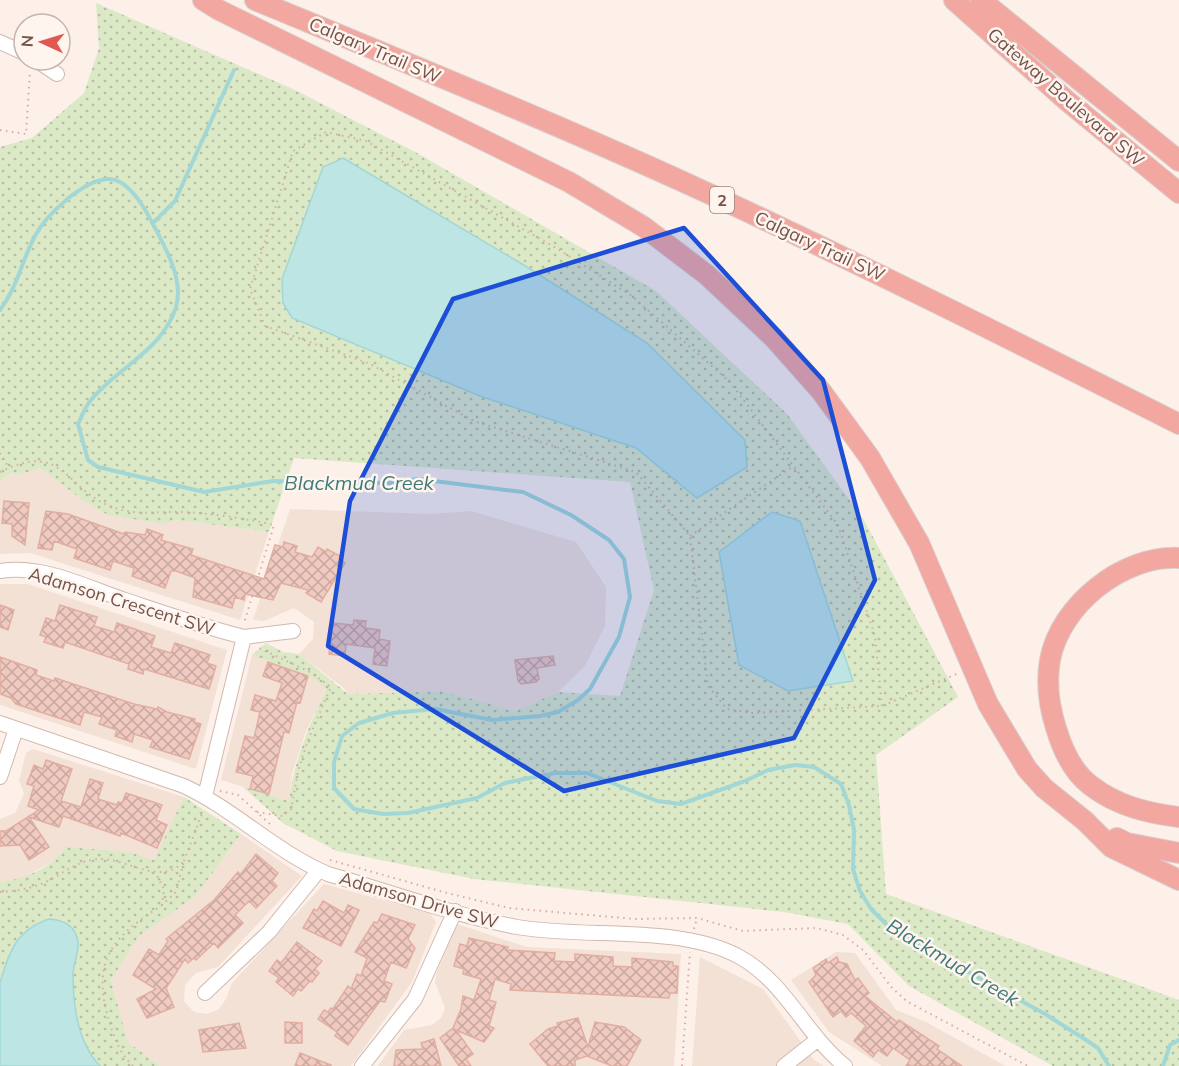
<svg xmlns="http://www.w3.org/2000/svg" width="1179" height="1066" font-family="Mulish,sans-serif">
<style>
.residential{fill:#f3e1d6}
.grass{fill:url(#grass-dots)}
.water{fill:#bde5e3;stroke:#a3d7d5;stroke-width:1.5}
.lines{fill:none;stroke-linecap:round;stroke-linejoin:round}
.stream{stroke:#a3d7d5;stroke-width:4}
.building{fill:url(#building-cross-hatch);stroke:#e2aea1;stroke-width:1.5}
.minor-casing{stroke:#d0b9b0;stroke-width:16}
.highway-casing{stroke:#d8cfcd;stroke-width:22}
.path{stroke:#d6ada3;stroke-width:2;stroke-dasharray:1.5 4.5;stroke-linecap:butt}
.minor{stroke:#fff;stroke-width:14}
.highway{stroke:#f3a7a1;stroke-width:20}
.marked{fill:#1d4ed8;fill-opacity:0.2;stroke:#1d4ed8;stroke-width:4.5;stroke-linejoin:round}
.labels{text-anchor:middle;dominant-baseline:central;stroke-width:5;stroke-linejoin:round;paint-order:stroke}
.shield{fill:#fef5ee;stroke:#9e847d;stroke-width:1.5}
.shield-label{font-size:16px;font-weight:bold;fill:#75534c}
.street-label{font-size:18px;fill:#75534c;stroke:#fef5ee}
.water-label{font-size:20px;font-style:italic;fill:#407a78;stroke:#fef5ee}
</style>
<defs>
<pattern id="grass-dots" width="8" height="8" patternUnits="userSpaceOnUse" patternTransform="scale(1.5)"><rect width="8" height="8" fill="#dbe9c6"/><path d="M2 2h.1M6 6h.1" fill="none" stroke="#b6bfa3" stroke-width="1.8" stroke-linecap="round"/></pattern>
<pattern id="building-cross-hatch" width="8" height="8" patternUnits="userSpaceOnUse" patternTransform="scale(1.5)"><rect width="8" height="8" fill="#f0cac0"/><path d="M0 0l8 8M0 8l8-8" fill="none" stroke="#c7a79e"/></pattern>
</defs>
<rect width="100%" height="100%" fill="#fcf0e8"/>
<path class="residential" d="M40 468 59 481 165 524 174 520 269 532 240 620 30 553 0 554V481L13 472 19 474Z
M290 509 431 514 471 511 576 542 606 587 605 626 585 666 558 692 515 711 443 691 348 694 345 689 299 654 313 639 314 622 294 608 264 621 253 620Z
M0 584H28L227 650 196 769 0 705Z
M252 655 308 675 326 688 305 734 292 774 289 801 221 780Z
M33 749 184 797 155 861 129 852 59 858 17 881 0 882V819L15 813 24 794 19 780 26 753Z
M241 834 302 876 218 967 196 973 185 985 184 1001 194 1012 207 1014 219 1009 226 999 232 983 324 884 430 913 436 922 412 982 351 1066H160L128 1042 111 980 139 935 196 896Z
M457 924 527 947 681 954 674 1066H378L404 1030 432 1025 441 1018 445 1008 435 982 437 972Z
M836 952 855 953 896 1010 924 1021 1006 1066H882L829 1032 791 980Z
M700 957 763 989 814 1060 824 1066H692Z"/>
<path class="grass" d="M96 3 295 90 417 153 656 291 787 414 864 520 958 697 876 755 886 894 1179 1000V1066H1053L909 986 848 924 784 912 474 879 337 851 283 823 243 787 289 801C294 760 309 726 326 689L308 675 252 655 266 643 283 652 299 654 348 694 443 691 515 711 558 692 620 696 654 590 630 482 294 458 269 532 174 520 165 524 108 515 81 499 40 468 18 475 13 472 0 481V147L32 138 84 93 99 48Z
M184 797 241 834 196 896 139 936 111 980 128 1042 160 1066H0V882C23 880 53 867 66 847L129 852 154 860Z"/>
<path class="water" d="M343 158 527 267 647 343 745 440 747 467 697 498 636 448 480 396 292 318 283 303 282 279 323 167Z
M772 512 800 521 853 681 788 691 739 665 719 552Z
M49 919C64 920 76 926 78 942 79 954 73 964 73 975 73 1006 78 1043 100 1066H0V983C9 952 16 930 49 919Z"/>
<g class="lines">
<path class="stream" d="M153 223 175 201 234 70
M0 310C19 284 21 262 35 236 46 215 83 180 108 179 129 178 146 210 154 226 166 249 184 280 176 307 162 351 118 367 91 400 85 407 82 416 78 424L88 460 98 467 204 492 273 481 391 483 418 479 523 492 571 515 609 540 624 559 630 597 619 637 590 689 578 700 558 712 540 716 492 720 435 709 393 713 359 723 342 736 334 762V788L354 809 383 814 408 813 477 798 505 783 555 773H587L657 801 681 804 745 781 768 770 795 765 814 767 841 784 849 805 854 830 853 869 860 891 871 909 892 930 1045 1014 1083 1038 1098 1048 1109 1066
M1163 1066 1170 1045 1179 1040"/>
</g>
<path class="building" d="M4 501 29 503 25 545 12 536V524L2 523Z
M46 511 68 514 124 534 125 532 145 535 147 529 163 535 161 540 193 549 191 555 264 579 275 545 283 547 284 542 297 546 295 552 312 557 318 547 326 552 327 549 340 556 339 559 345 563 321 602 306 593 308 590 281 583 273 600 245 594 244 600 235 597 232 608 193 597 195 578 176 571H171L165 588 132 576 134 568 113 561 110 570 74 558 77 549 54 541 52 550 38 548Z
M0 605 14 610 8 630 0 627Z
M60 605 97 617 94 626 114 632 117 623 155 636 151 647 171 653 175 643 210 655 207 663 216 666 209 689 144 669 143 674 128 669 129 664 65 642 63 648 44 642 46 637 40 635 46 618 55 621Z
M354 620 366 621 365 628 380 630 379 639 390 641 387 666 373 664 375 648 346 644 345 656 329 654 333 623 353 625Z
M553 656 555 665 537 668 539 679 536 682 521 684 518 681 515 660Z
M0 657 37 670 36 675 54 681 55 678 134 704 157 709 158 707 167 712 195 719 194 722 201 724 189 759 150 747 153 740 134 734 132 742 115 736 117 730 99 724 102 717 84 712 80 725 16 704 11 698 0 694Z
M268 662 308 676 300 703 297 702 289 733 284 732 269 794 250 789 253 776 236 772 245 736 254 738 260 712 251 710 255 695 276 701 282 683 263 676Z
M46 760 72 769 61 801 81 807 90 779 103 783 98 799 117 805 118 802 122 803 126 793 162 805 156 820 167 825 157 848 121 833 120 836 63 816 59 827 29 817 49 847 29 860 20 845 0 846V831H6L39 810 28 806 34 786 27 784 34 765 43 769Z
M256 854 278 873 272 881 277 886 256 908 249 901 235 915 243 923 218 948 214 943 196 960 194 958 188 963 185 959 166 988 174 1007 147 1018 137 999 156 989 133 975 149 949 159 955 168 941 166 939 214 900 238 872 240 875Z
M323 901 344 913 348 905 359 910 341 946 303 928 314 909 317 911Z
M382 914 415 925 408 939 415 948 406 968 391 962 384 981 392 984 385 1002 380 1001 348 1045 335 1036 337 1032 318 1019 324 1010 328 1012 331 1008 333 1009 348 986 351 989 357 974 361 976 367 958 355 952 374 922 377 923Z
M469 938 508 947 507 950 555 953 554 961 575 962V954L613 957V966L632 967V958L673 962V966H678L677 993H670L669 998 510 990 511 984 495 979 489 1000 496 1002 489 1026 494 1028 484 1042 456 1030 473 1054 466 1059 471 1066H459L440 1038 453 1028 461 1009 463 996 474 1000 481 979 463 974 464 969 454 966 460 944 467 946Z
M297 942 322 961 315 969 319 973 312 982 310 981 301 991 298 989 293 996 276 982 279 978 269 971 277 960 281 963Z
M837 957 839 962 847 964 855 980 858 978 869 993 865 996 897 1022 899 1020 939 1046 937 1049 962 1066H906L910 1060 893 1048 887 1056 878 1050 873 1057 854 1041 866 1026 851 1013 846 1017 841 1011 833 1017 809 982 816 975 813 968 826 959 828 963Z
M578 1018 588 1047 595 1022 624 1027 641 1040 627 1066H612L587 1056 575 1060V1066H548L530 1044 548 1029 558 1026 557 1023Z
M285 1022 302 1023V1043H285Z
M239 1023 246 1048 203 1052 199 1030Z
M434 1039 441 1066H394L396 1050 423 1049 421 1043Z
M300 1053 331 1065V1066H295Z"/>
<g class="lines">
<defs>
<path id="minor" d="M0 42 24 53
M36 60 57 74
M0 571C42 564 86 587 125 600 164 613 204 627 244 637L205 796
M244 637 293 631
M0 723 184 786C235 810 276 852 328 874 390 892 453 915 517 927 586 939 676 924 738 956 786 982 804 1033 845 1066
M0 777 16 729
M205 993 269 932 319 870
M362 1066 415 999 455 911
M784 1066 817 1040"/>
<path id="highway" d="M203 0 219 10 569 182 644 227 707 275 774 338 821 391 870 458 919 543 988 704 1027 769 1044 788 1085 821 1111 847 1179 880
M255 0C400 60 545 119 688 184 853 260 1016 342 1179 424
M954 0 1066 100 1179 193
M981 0 1179 161
M1179 558C1123 555 1060 605 1050 660 1046 683 1049 706 1056 728 1062 748 1073 772 1090 785 1117 806 1147 813 1179 817
M1117 838 1127 843 1179 853"/>
</defs>
<use href="#minor" class="minor-casing"/>
<use href="#highway" class="highway-casing"/>
<path class="path" d="M0 130 26 134 30 72
M0 453 9 468
M0 472C65 439 64 491 115 508 139 516 159 511 183 512 209 513 250 519 274 525L244 623
M690 536 792 467
M882 706 875 636 838 525 730 382 632 296 553 246 366 141 326 132 293 151 250 289 265 326 368 363 474 421 636 472 690 536 708 686 727 709 751 713 882 706 959 673
M220 791 238 795 271 825
M257 812 281 816 291 810 298 771 308 740 331 687 310 672 259 648
M330 860 447 893 509 908 635 919 697 918 743 931 817 928 843 935 863 950 892 988 908 1002 1028 1066
M184 861 203 811
M0 892C18 891 34 888 50 880 66 871 81 859 101 859 129 859 161 887 184 861L176 892 162 905 164 889 156 874
M694 929 697 918
M133 1066C119 1053 113 1035 108 1017 91 958 115 936 162 905
M682 1066 690 952"/>
<use href="#minor" class="minor"/>
<use href="#highway" class="highway"/>
</g>
<path class="marked" d="M684 228 823 380 875 580 794 738 564 791 328 646 350 501 453 299Z"/>
<g class="labels">
<rect class="shield" x="710" y="187" width="24" height="26" rx="4.5"/>
<g class="shield-label">
<text x="722" y="200">2</text>
</g>
<g class="street-label">
<text transform="translate(375 50) rotate(23)">Calgary Trail SW</text>
<text transform="translate(1066 97) rotate(41)">Gateway Boulevard SW</text>
<text transform="translate(820 246) rotate(25)">Calgary Trail SW</text>
<text transform="translate(122 601) rotate(17)">Adamson Crescent SW</text>
<text transform="translate(419 900) rotate(16)">Adamson Drive SW</text>
</g>
<g class="water-label">
<text x="359" y="482">Blackmud Creek</text>
<text transform="translate(953 962) rotate(31)">Blackmud Creek</text>
</g>
</g>
<g transform="translate(42 42) rotate(274)"><circle r="28" fill="#fef5ee" stroke="#c7b4ad" stroke-width="1.5"/>
<path d="M0-4.5L10 22L0 15L-10 22Z" fill="#e15752"/>
<text y="-9" font-size="16" font-weight="bold" text-anchor="middle" fill="#75534c">N</text>
</g>
</svg>
